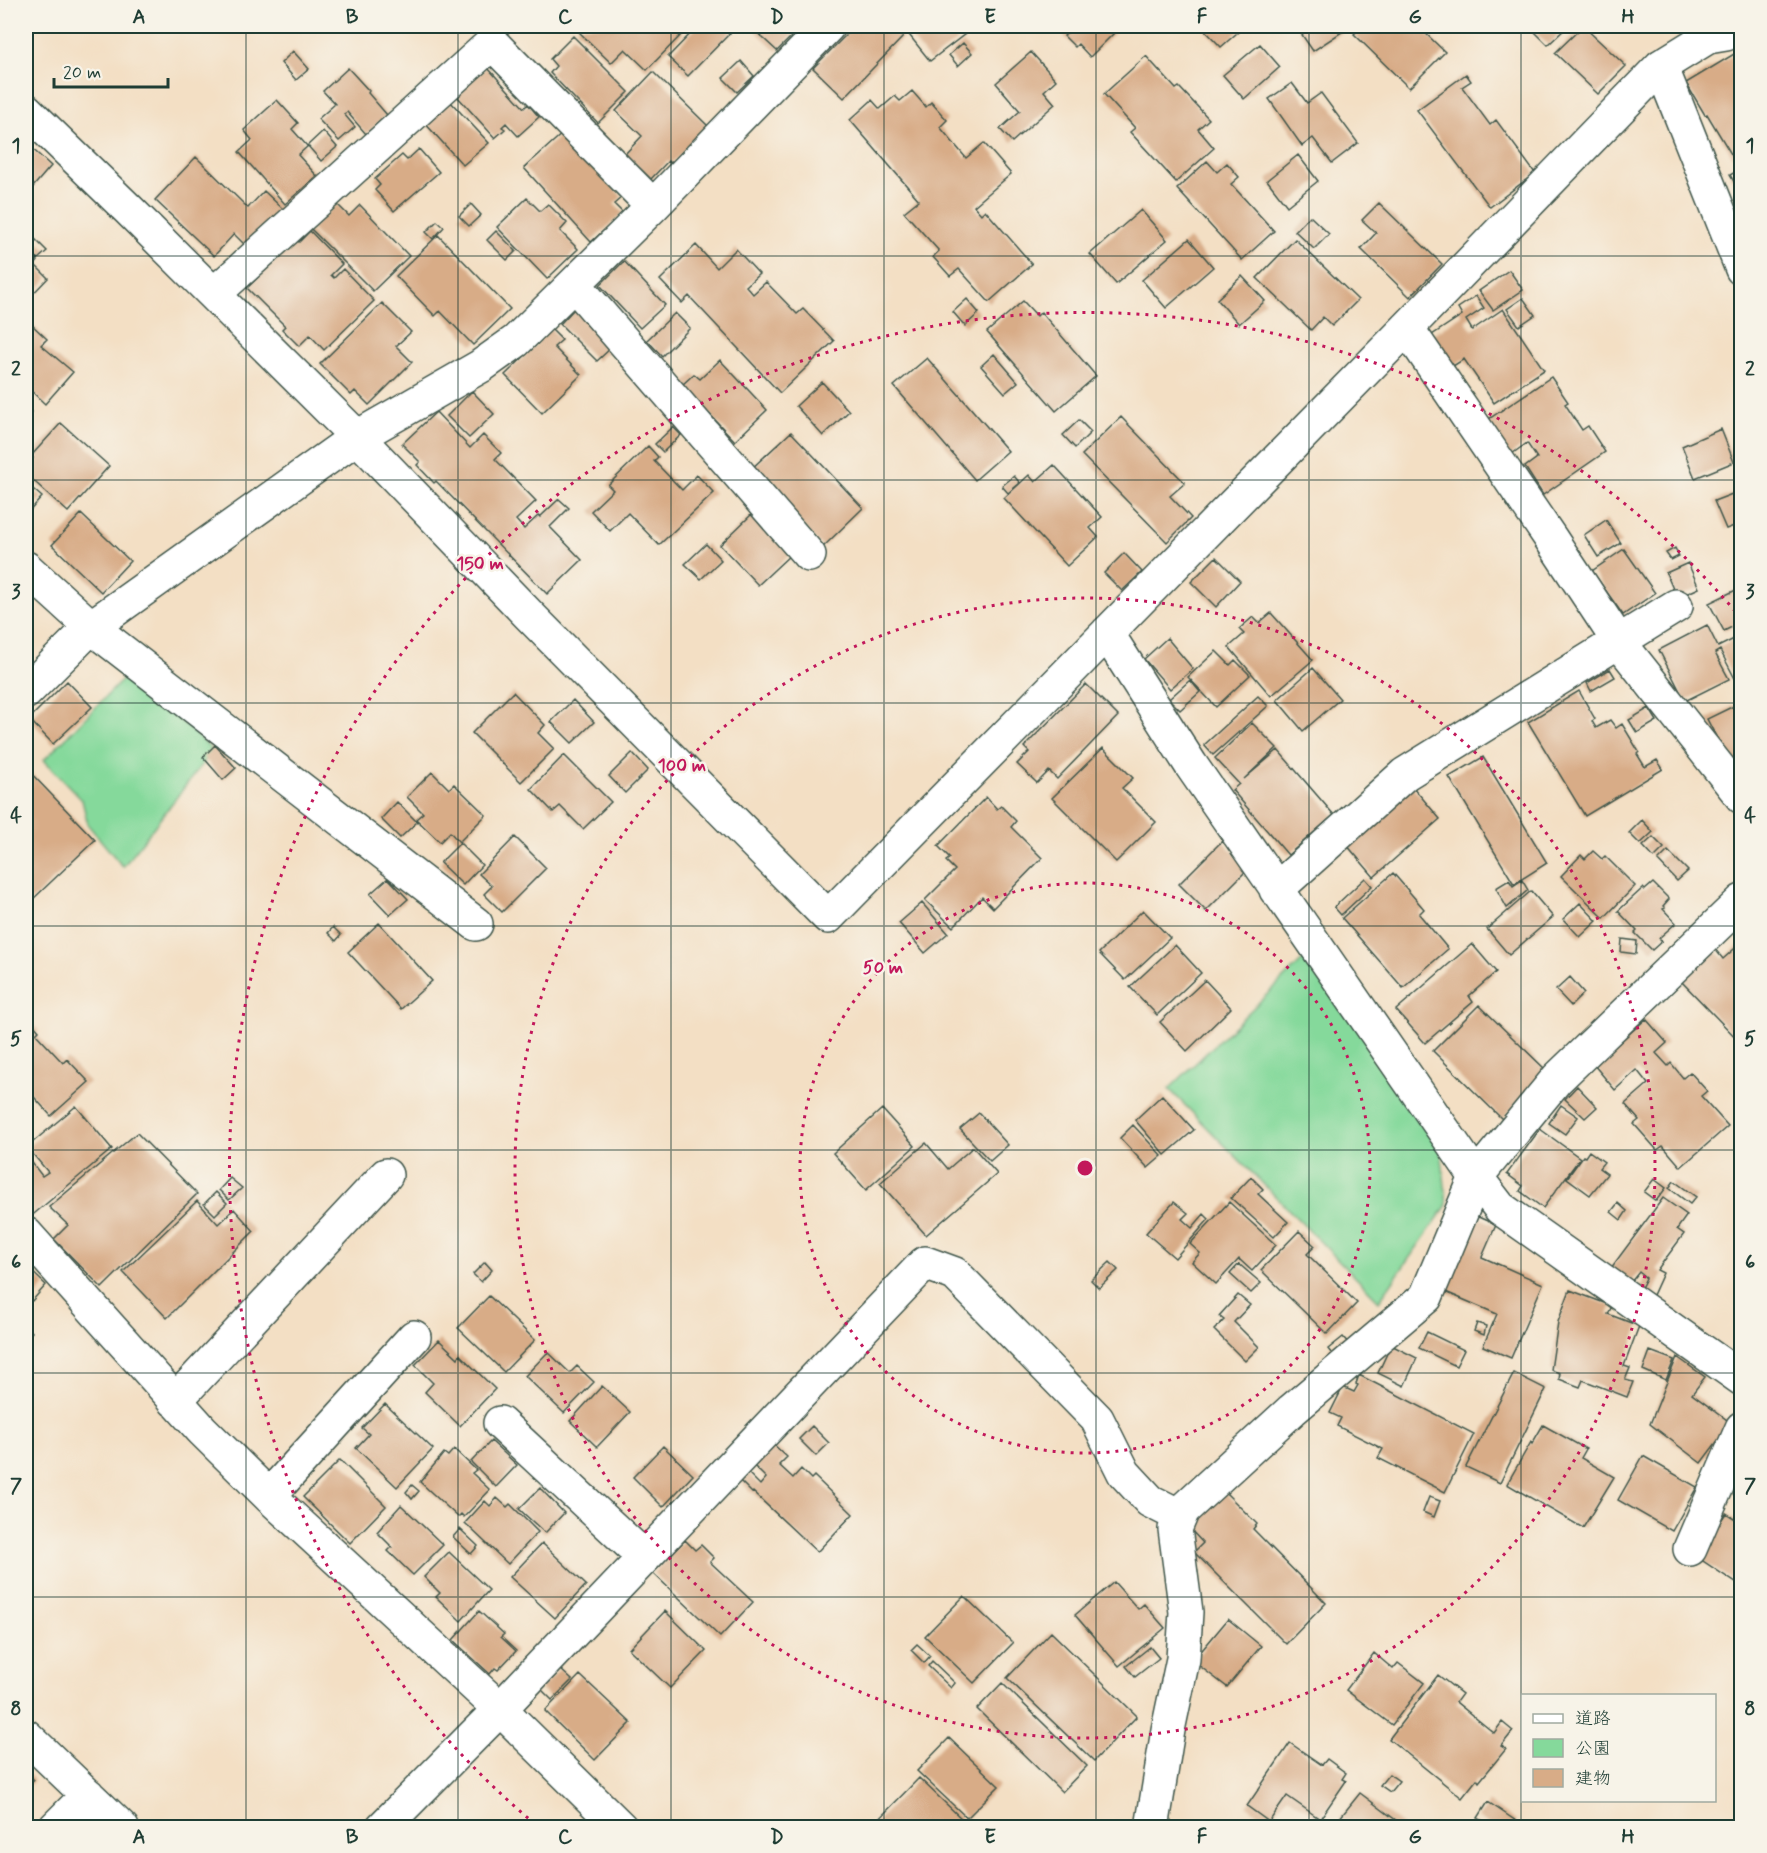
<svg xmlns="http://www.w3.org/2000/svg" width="1767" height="1853" font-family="Mynerve,'Klee One',sans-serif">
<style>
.green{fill:#85d99b;stroke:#528b68;stroke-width:1.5}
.building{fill:#d8ac87}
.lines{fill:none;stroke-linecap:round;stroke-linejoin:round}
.street-casing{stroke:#3f554a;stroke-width:36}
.street{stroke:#fff;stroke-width:33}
.grid{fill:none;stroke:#1f3d34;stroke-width:1.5;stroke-opacity:0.55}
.ring{fill:none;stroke:#c2185b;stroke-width:3;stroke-dasharray:3 6}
.centre{fill:#c2185b;stroke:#f7f3e8;stroke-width:3}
.ring-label{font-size:18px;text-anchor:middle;font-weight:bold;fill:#c2185b;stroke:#f7f3e8;stroke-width:5;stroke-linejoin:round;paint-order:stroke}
.neatline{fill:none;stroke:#1f3d34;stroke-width:2}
.grid-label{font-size:20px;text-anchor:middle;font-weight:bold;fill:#1f3d34}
</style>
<rect width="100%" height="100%" fill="#f7f3e8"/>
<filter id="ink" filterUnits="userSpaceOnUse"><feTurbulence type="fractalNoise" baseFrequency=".0167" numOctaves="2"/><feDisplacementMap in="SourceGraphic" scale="12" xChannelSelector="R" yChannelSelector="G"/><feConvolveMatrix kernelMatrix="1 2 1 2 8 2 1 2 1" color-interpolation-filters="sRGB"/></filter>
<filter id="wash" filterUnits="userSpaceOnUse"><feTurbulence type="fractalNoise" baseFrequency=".008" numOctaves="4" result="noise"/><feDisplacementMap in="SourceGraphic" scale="24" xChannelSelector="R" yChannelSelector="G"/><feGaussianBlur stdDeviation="1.35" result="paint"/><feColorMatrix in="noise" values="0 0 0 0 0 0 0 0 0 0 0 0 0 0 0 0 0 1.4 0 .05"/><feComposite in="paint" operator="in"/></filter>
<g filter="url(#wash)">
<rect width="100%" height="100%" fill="#f3dfc4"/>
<path class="green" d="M128 674 213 750 123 867 88 825 82 800 44 760Z
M1309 954 1441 1148 1447 1205 1379 1301 1169 1089Z"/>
<g id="blocks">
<path class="building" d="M579 26H676L683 33 647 70 625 49 611 63 576 29Z
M698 26H737L688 76 668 57Z
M750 26H802L777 51Z
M855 26H891L903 37 844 98 813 68Z
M902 26H959L965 34 930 61Z
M1060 26H1112L1117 30 1090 57 1078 44 1075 47 1064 36 1067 33Z
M1201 26H1245L1221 47Z
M1296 26H1351L1313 51Z
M1362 26H1418L1445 52 1409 88 1354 34Z
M1529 26H1568L1548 45Z
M1583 26 1626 66 1598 94 1555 53Z
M573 36 629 92 598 123 550 73 556 66 550 59Z
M963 43 972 53 958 66 949 55Z
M1260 44 1280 67 1244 99 1223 75Z
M293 51 309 69 296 80 281 63Z
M1739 51 1742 55V154L1734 159 1707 114 1705 115 1686 83Z
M1031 52 1056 80 1044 91 1055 104 1012 142 1000 129 1020 111 996 83Z
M1146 56 1176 89 1179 87 1209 119 1198 129 1214 148 1176 182 1130 132 1135 128 1104 94Z
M741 61 754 76 737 92 723 78Z
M487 67 524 108 528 104 539 117 518 136 506 123 502 127 505 129 495 138 456 95Z
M348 68 369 91 368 93 387 115 366 134 347 112 344 114 355 127 339 141 318 119 335 104 323 91Z
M653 72 708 126 671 164 668 161 651 179 625 154 642 136 616 111Z
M1466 74 1471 81 1462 87 1490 125 1496 120 1535 173 1490 207 1417 110Z
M1292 83 1307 103 1321 93 1358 143 1332 163 1313 138 1302 146 1269 99Z
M912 91 926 107 931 102 947 120 940 127 966 158 984 143 1011 174 974 206 981 214 985 210 1032 264 989 302 959 269 950 276 933 257 939 251 904 212 919 200 850 120 872 100 880 109 895 96 900 101Z
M448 99 489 143 463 165 423 121Z
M277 100 298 123 292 129 307 146 323 131 337 147 321 161 308 146 298 155 317 176 285 204 239 152 252 140 244 130Z
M564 132 622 197 614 204 623 213 591 242 524 168Z
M26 143 51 166 26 195Z
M419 149 439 172 394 211 375 190 380 185 375 179 402 155 407 160Z
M1298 155 1318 181 1287 206 1267 180Z
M196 157 248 208 264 191 284 210 248 248 234 234 214 256 155 200Z
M1207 161 1217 172 1227 163 1239 177 1231 184 1274 231 1242 260 1177 189Z
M1742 168V195L1730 175Z
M527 198 540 211 548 204 567 223 560 231 578 249 547 279 497 227Z
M1379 203 1442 264 1410 297 1361 249 1376 233 1362 220Z
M337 204 349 216 360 205 409 256 373 291 311 229Z
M471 204 481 215 469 226 459 216Z
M1141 210 1167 240 1116 284 1090 254Z
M1310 216 1329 234 1314 249 1295 231Z
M437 221 444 227 433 239 426 232Z
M310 231 342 264 331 275 334 278 343 269 374 301 324 350 310 335 299 346 282 329 285 326 247 288 296 240 299 242Z
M496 231 516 251 507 260 487 240Z
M438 235 510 309 473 345 440 311 435 316 396 276Z
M35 239 47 251 38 259 27 247Z
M1189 239 1213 267 1166 308 1142 280Z
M1295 239 1358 300 1332 326 1323 317 1311 330 1257 278Z
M696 245 717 268 736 249 759 274 746 286 753 294 766 282 797 314 803 309 834 341 780 393 689 296 682 303 660 280Z
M26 249 38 261 35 265 48 278 26 301Z
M624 261 665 305 640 328 600 285Z
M1509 270 1523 290 1493 310 1479 291Z
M1242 276 1265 301 1239 324 1217 299Z
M1476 296 1484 308 1466 320 1472 330 1503 309 1544 370 1494 403 1464 359 1450 368 1429 337 1462 315 1458 308Z
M1523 298 1535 315 1519 326 1507 309Z
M967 299 979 313 965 326 953 312Z
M1023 301 1037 316 1041 312 1096 376 1056 411 987 332Z
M382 303 411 332 396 346 412 362 369 405 355 391 351 395 320 364Z
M575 308 612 347 597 361 560 324Z
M675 313 690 328 662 356 647 340Z
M31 324 47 339 41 345 73 372 45 404 26 386V331Z
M550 328 562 340 554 347 581 375 542 413 505 375 538 343 536 341Z
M994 354 1018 382 1005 393 981 366Z
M927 358 1008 451 975 480 894 386Z
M720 360 767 410 735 441 682 385 694 374 700 379Z
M1551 377 1568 402 1565 404 1582 430 1588 426 1605 452 1543 495 1525 467 1537 458 1527 443 1509 456 1486 421Z
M822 382 849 411 823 436 796 406Z
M472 391 494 414 469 438 447 416Z
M26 407 32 413 26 420Z
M436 412 470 448 483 435 501 453 495 459 536 501 516 520 524 529 539 515 540 517 559 499 569 508 550 527 582 560 547 594 436 481 434 483 417 465 420 462 402 444Z
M1121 417 1185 483 1170 496 1191 518 1167 542 1082 455Z
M1079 420 1091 432 1075 448 1063 435Z
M61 423 109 466 68 512 26 474V467L33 458 31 456Z
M673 427 681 435 663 452 655 444Z
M1721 429 1734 462 1695 478 1682 446Z
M791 432 863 508 823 547 750 470Z
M648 446 658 457 654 461 682 490 697 475 714 493 659 545 628 513 610 531 591 511 613 490 608 485Z
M1054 465 1102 517 1090 528 1098 537 1067 566 1004 498 1029 475 1035 482Z
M1014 476 1020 483 1008 493 1002 486Z
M26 483 42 497 26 515Z
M1740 491 1742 495V523L1726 529 1714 501Z
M81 514 130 561 101 592 52 545Z
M752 514 791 554 758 585 720 545Z
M1606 520 1621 543 1598 557 1584 535Z
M706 544 721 560 701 579 685 564Z
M1675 548 1679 556 1671 560 1666 553Z
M1624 549 1655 593 1623 615 1592 571Z
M1124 553 1142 572 1122 591 1104 573Z
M1216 557 1240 581 1216 607 1191 582Z
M1688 563 1699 588 1677 598 1666 573Z
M1742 587V622L1724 631 1709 603Z
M1271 613 1313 660 1271 696 1229 647 1244 634 1239 629 1253 617 1259 623Z
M1707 625 1718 647 1742 635V692L1720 650 1715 653 1729 679 1685 701 1659 650Z
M1167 638 1193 669 1170 689 1144 659Z
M1216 651 1230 665 1235 660 1250 675 1216 707 1188 677Z
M1313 668 1340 699 1303 731 1277 700Z
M1610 669 1615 677 1591 691 1587 683Z
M1190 680 1200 692 1180 710 1169 699Z
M67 681 92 707 53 744 29 719Z
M1086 684 1118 716 1057 779 1049 771 1037 783 1017 764 1029 752 1024 747Z
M1579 691 1595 719 1592 721 1596 728 1610 720 1616 728 1622 724 1639 752 1637 754 1645 767 1657 760 1663 769 1585 816 1528 722Z
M513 692 545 725 538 733 554 749 521 782 472 733Z
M1258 696 1268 706 1213 755 1204 745Z
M573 700 594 722 572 743 551 722Z
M1742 702V780L1734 771 1707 719Z
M1649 708 1657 721 1637 733 1629 720Z
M1252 723 1277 748 1244 779 1278 750 1334 815 1288 855 1232 790 1239 784 1215 758Z
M215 745 236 768 223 780 203 757Z
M1103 748 1133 778 1122 788 1156 822 1116 862 1052 798Z
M632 753 648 770 625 793 609 776Z
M564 755 611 802 583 829 560 806 553 812 531 789Z
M1483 757 1547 863 1514 884 1449 777Z
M26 768 95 840 30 902 26 897Z
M432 772 449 789 454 784 486 815 459 842 450 832 440 842 416 819 423 813 407 797Z
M1412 786 1440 819 1374 877 1346 844Z
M986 797 997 809 1001 806 1016 821 1011 827 1042 858 993 908 982 897 953 927 925 900 955 870 946 861 950 858 938 846Z
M397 802 417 822 400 838 381 819Z
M1642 820 1653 832 1640 844 1629 833Z
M515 837 546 868 502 912 484 894 492 886 479 874Z
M1653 837 1664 848 1654 858 1643 846Z
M1222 841 1249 868 1206 911 1179 884Z
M460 843 482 865 463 885 440 863Z
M1593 851 1602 859 1605 856 1635 886 1604 918 1561 876 1581 855 1585 859Z
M1668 851 1688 871 1677 881 1658 861Z
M1393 873 1424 909 1419 914 1448 949 1403 988 1342 918Z
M388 878 408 899 390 915 370 894Z
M1365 878 1372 886 1341 915 1334 907Z
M1509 880 1513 886 1522 880 1528 890 1507 908 1496 888Z
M1653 883 1669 899 1663 906 1665 908 1663 909 1676 923 1659 938 1662 941 1652 950 1635 933 1637 931 1618 911 1643 888 1645 890Z
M1531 891 1553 917 1509 955 1487 929Z
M922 903 948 933 925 953 899 923Z
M1580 903 1597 921 1580 937 1563 919Z
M1143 910 1170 938 1125 980 1099 953Z
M379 923 432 981 401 1009 348 952Z
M333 927 341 935 336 941 328 933Z
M1622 939 1637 941 1636 954 1621 952Z
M1742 942V1044L1681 981 1715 949 1723 959Z
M1472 944 1496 972 1469 996 1473 1002 1425 1043 1396 1010Z
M1175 945 1201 973 1157 1015 1130 987Z
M1570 977 1584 993 1571 1006 1556 990Z
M1205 980 1231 1008 1187 1051 1160 1022Z
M1479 1005 1548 1072 1502 1119 1433 1051Z
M26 1016 39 1031 36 1034 63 1063 67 1059 89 1082 51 1116 26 1088Z
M1646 1019 1667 1043 1656 1053 1668 1066 1671 1063 1683 1078 1690 1072 1707 1091 1701 1096 1728 1126 1681 1167 1663 1146 1657 1150 1634 1124 1639 1120 1625 1104 1648 1084 1637 1070 1615 1090 1594 1065Z
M1577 1086 1597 1107 1585 1118 1565 1099Z
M1162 1095 1194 1130 1165 1155 1135 1120Z
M1561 1105 1578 1117 1565 1134 1549 1123Z
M76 1106 112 1149 29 1218 26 1214V1155L42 1176 48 1172 27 1147Z
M882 1109 915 1146 866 1190 833 1153Z
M979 1113 1008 1145 990 1161 960 1129Z
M1133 1125 1162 1156 1148 1168 1120 1138Z
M1540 1129 1580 1158 1543 1208 1520 1191 1523 1186 1507 1174Z
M137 1133 197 1194 102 1288 54 1239 68 1225 49 1207Z
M926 1143 948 1169 973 1147 997 1174 926 1235 880 1183Z
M1589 1151 1604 1162 1599 1168 1607 1174 1590 1195 1567 1178 1583 1156 1585 1157Z
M1251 1177 1263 1189 1258 1194 1288 1222 1274 1237 1231 1198Z
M230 1178 242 1188 229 1200 219 1190Z
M1654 1179 1666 1188 1656 1201 1644 1192Z
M1674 1181 1696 1197 1690 1204 1669 1188Z
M216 1192 227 1203 215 1215 204 1204Z
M1663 1198 1687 1215 1677 1229 1684 1234 1657 1270 1663 1273 1653 1295 1640 1290 1646 1278 1639 1272 1631 1282 1611 1268Z
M197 1201 218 1224 234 1209 254 1231 167 1318 123 1272Z
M1174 1202 1188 1213 1182 1219 1192 1228 1204 1214 1209 1219 1175 1258 1146 1233Z
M1229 1202 1276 1245 1252 1271 1239 1259 1216 1284 1192 1262 1200 1253 1190 1244Z
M1618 1203 1627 1211 1621 1220 1611 1212Z
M1474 1215 1496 1225 1482 1257 1543 1284 1511 1358 1483 1346 1497 1314 1441 1290Z
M1299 1231 1315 1246 1307 1254 1357 1303 1327 1334 1261 1270Z
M485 1262 492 1270 481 1282 473 1274Z
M1110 1262 1118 1270 1099 1288 1091 1280Z
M1239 1264 1261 1283 1251 1293 1230 1274Z
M26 1266 46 1285 32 1301 26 1295Z
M1570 1290 1612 1306 1608 1314 1639 1326 1624 1366 1630 1368 1625 1380 1633 1382 1627 1397 1583 1380 1580 1387 1559 1379 1560 1373 1551 1370 1558 1322Z
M1238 1295 1250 1305 1234 1322 1259 1347 1245 1361 1214 1330 1224 1320 1219 1316Z
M489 1296 535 1340 504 1372 458 1328Z
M1477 1323 1486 1326 1484 1335 1474 1331Z
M26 1325 32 1332 26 1338Z
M1427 1332 1464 1350 1456 1366 1419 1348Z
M1343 1337 1350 1345 1335 1358 1328 1349Z
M439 1340 458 1358 460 1355 495 1389 460 1426 425 1392 433 1383 415 1365Z
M1391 1345 1417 1358 1404 1386 1378 1373Z
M1650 1351 1674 1360 1666 1380 1643 1370Z
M548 1352 570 1373 577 1366 594 1382 564 1413 525 1376Z
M1677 1357 1705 1377 1692 1394 1731 1423 1701 1463 1650 1424Z
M1514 1373 1546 1389 1500 1483 1466 1467Z
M1359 1375 1474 1434 1445 1492 1378 1458 1383 1449 1337 1426 1341 1418 1330 1413 1343 1387 1354 1392 1358 1385 1356 1384Z
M602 1386 630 1412 597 1447 570 1421Z
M385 1404 433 1449 397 1487 356 1448 369 1434 362 1428Z
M1543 1425 1586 1449 1581 1458 1614 1477 1583 1528 1507 1484 1531 1442 1532 1444Z
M812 1426 829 1443 816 1456 799 1439Z
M491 1441 517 1465 496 1487 471 1462Z
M772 1443 787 1457 779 1465 793 1478 801 1469 811 1479 814 1476 853 1514 817 1552 753 1492 752 1493 740 1481 748 1473 760 1485 766 1478 752 1464Z
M663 1446 693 1475 663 1507 633 1477Z
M454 1449 476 1470 472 1473 490 1490 464 1517 461 1514 458 1517 420 1482 444 1453 448 1456Z
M1643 1456 1697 1487 1672 1531 1618 1500Z
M340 1460 386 1506 350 1543 303 1497Z
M412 1485 419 1491 412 1499 406 1492Z
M540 1488 564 1513 545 1533 519 1509Z
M1225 1492 1257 1524 1253 1529 1326 1603 1286 1644 1194 1552 1203 1543 1189 1528Z
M1429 1497 1440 1501 1434 1517 1423 1512Z
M497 1498 507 1507 510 1504 538 1532 508 1564 465 1523 485 1501 490 1506Z
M401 1505 443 1545 413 1575 388 1551 392 1547 377 1532Z
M1726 1513 1742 1523V1587L1697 1557Z
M460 1529 478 1546 471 1554 453 1537Z
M685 1540 695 1550 701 1545 714 1558 710 1562 753 1602 720 1637 653 1573Z
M542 1543 586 1585 555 1618 510 1577Z
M449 1552 489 1590 461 1621 436 1597 440 1593 424 1577Z
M1114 1582 1138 1609 1144 1604 1165 1628 1119 1666 1075 1615Z
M964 1596 1013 1643 974 1683 925 1636Z
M479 1611 504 1634 501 1637 516 1651 498 1670 495 1668 490 1674 453 1640Z
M665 1611 706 1651 670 1688 629 1649Z
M1228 1619 1261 1646 1227 1687 1193 1661Z
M1051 1632 1137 1716 1094 1761 1007 1678Z
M917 1644 930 1656 924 1663 911 1650Z
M1150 1647 1159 1658 1135 1677 1126 1666Z
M1374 1653 1393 1669 1398 1663 1424 1683 1392 1725 1346 1690Z
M932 1661 955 1683 951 1688 928 1666Z
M560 1669 572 1680 552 1700 541 1689Z
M580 1675 631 1723 595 1760 545 1711Z
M1438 1675 1462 1694 1456 1702 1494 1733 1502 1722 1513 1731 1501 1746 1506 1749 1479 1782 1477 1779 1462 1798 1389 1739Z
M1002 1683 1087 1766 1062 1792 977 1709Z
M949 1738 999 1786 967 1818 917 1771Z
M1290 1743 1322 1765 1327 1759 1346 1773 1342 1779 1346 1781 1320 1819 1287 1796 1269 1822 1247 1806Z
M26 1772 34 1780 26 1789Z
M1389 1774 1399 1781 1390 1792 1380 1785Z
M919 1778 964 1821 958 1827H871Z
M1360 1793 1405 1827H1351L1339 1819Z
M1488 1802 1516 1821 1512 1827 1508 1826 1507 1827H1492L1478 1818Z"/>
</g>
</g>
<g filter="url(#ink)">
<use href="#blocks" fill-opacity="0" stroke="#3f554a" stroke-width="1.5"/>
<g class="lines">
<defs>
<path id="street" d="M1661 66 1742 269
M26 110 129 210 357 437 529 615 828 917 1407 328 1661 66 1708 37 1726 34 1742 26
M574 284 809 555
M214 294 492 43 653 206
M1407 328 1551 539 1619 642 1742 797
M26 568 91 627 476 924
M1107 633 1191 765 1476 1177 1500 1208 1742 1379
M26 692 91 627 357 437 481 366 516 341 653 206 828 26
M1276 890 1405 774 1676 606
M26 1234 202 1430 269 1496 500 1709 621 1828
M175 1401 386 1175
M500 1423 644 1557
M269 1496 414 1337
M1690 1549 1742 1428
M26 1736 122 1828
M55 1828 88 1795
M382 1828 500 1709 925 1263 955 1274 1097 1419 1124 1473 1150 1501 1180 1516
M1152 1828 1168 1730 1183 1659 1186 1612 1175 1529 1183 1510 1292 1410 1426 1297 1476 1177 1557 1079 1742 901"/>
</defs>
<use href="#street" class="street-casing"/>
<use href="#street" class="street"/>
</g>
</g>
<path class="grid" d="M246 26V1828M458 26V1828M671 26V1828M884 26V1828M1096 26V1828M1309 26V1828M1521 26V1828M26 256H1742M26 480H1742M26 703H1742M26 926H1742M26 1150H1742M26 1373H1742M26 1597H1742"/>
<g class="ring">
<circle cx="1085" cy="1168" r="285"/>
<circle cx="1085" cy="1168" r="570"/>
<path d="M535 1824A856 856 0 1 1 1741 618"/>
</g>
<circle cx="1085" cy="1168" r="9" class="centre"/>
<g class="ring-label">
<text x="480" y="569">150 m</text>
<text x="682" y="771">100 m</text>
<text x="883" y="973">50 m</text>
</g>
<rect width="1767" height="1853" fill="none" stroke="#f7f3e8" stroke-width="66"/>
<rect x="1521" y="1694" width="195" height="108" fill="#f7f3e8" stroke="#a1aaa0" stroke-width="1.5"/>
<rect x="1533" y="1714" width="30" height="9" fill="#ffffff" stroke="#a1aaa0" stroke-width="1.5"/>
<text x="1575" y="1724" font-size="18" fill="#1f3d34">道路</text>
<rect x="1533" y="1739" width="30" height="18" fill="#85d99b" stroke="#a1aaa0" stroke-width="1.5"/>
<text x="1575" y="1754" font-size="18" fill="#1f3d34">公園</text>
<rect x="1533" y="1769" width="30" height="18" fill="#d8ac87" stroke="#a1aaa0" stroke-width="1.5"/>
<text x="1575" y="1784" font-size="18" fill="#1f3d34">建物</text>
<path d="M54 78v9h114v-9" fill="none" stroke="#1f3d34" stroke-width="3"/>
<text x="63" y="78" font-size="18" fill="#1f3d34" stroke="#f7f3e8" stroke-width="4.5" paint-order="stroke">20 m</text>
<rect x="33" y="33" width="1701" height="1787" class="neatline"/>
<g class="grid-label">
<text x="139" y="23">A</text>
<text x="352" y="23">B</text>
<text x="565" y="23">C</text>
<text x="777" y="23">D</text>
<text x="990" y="23">E</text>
<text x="1202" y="23">F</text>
<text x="1415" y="23">G</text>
<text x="1628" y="23">H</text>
<text x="16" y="152">1</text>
<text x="1750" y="152">1</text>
<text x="16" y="375">2</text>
<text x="1750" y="375">2</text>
<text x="16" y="598">3</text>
<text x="1750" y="598">3</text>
<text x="16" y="822">4</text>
<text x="1750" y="822">4</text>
<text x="16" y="1045">5</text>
<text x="1750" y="1045">5</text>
<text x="16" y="1268">6</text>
<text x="1750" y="1268">6</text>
<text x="16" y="1492">7</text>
<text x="1750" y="1492">7</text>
<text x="16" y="1715">8</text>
<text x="1750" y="1715">8</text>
<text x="139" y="1843">A</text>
<text x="352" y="1843">B</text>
<text x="565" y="1843">C</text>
<text x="777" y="1843">D</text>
<text x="990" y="1843">E</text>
<text x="1202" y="1843">F</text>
<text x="1415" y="1843">G</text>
<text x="1628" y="1843">H</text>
</g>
</svg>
